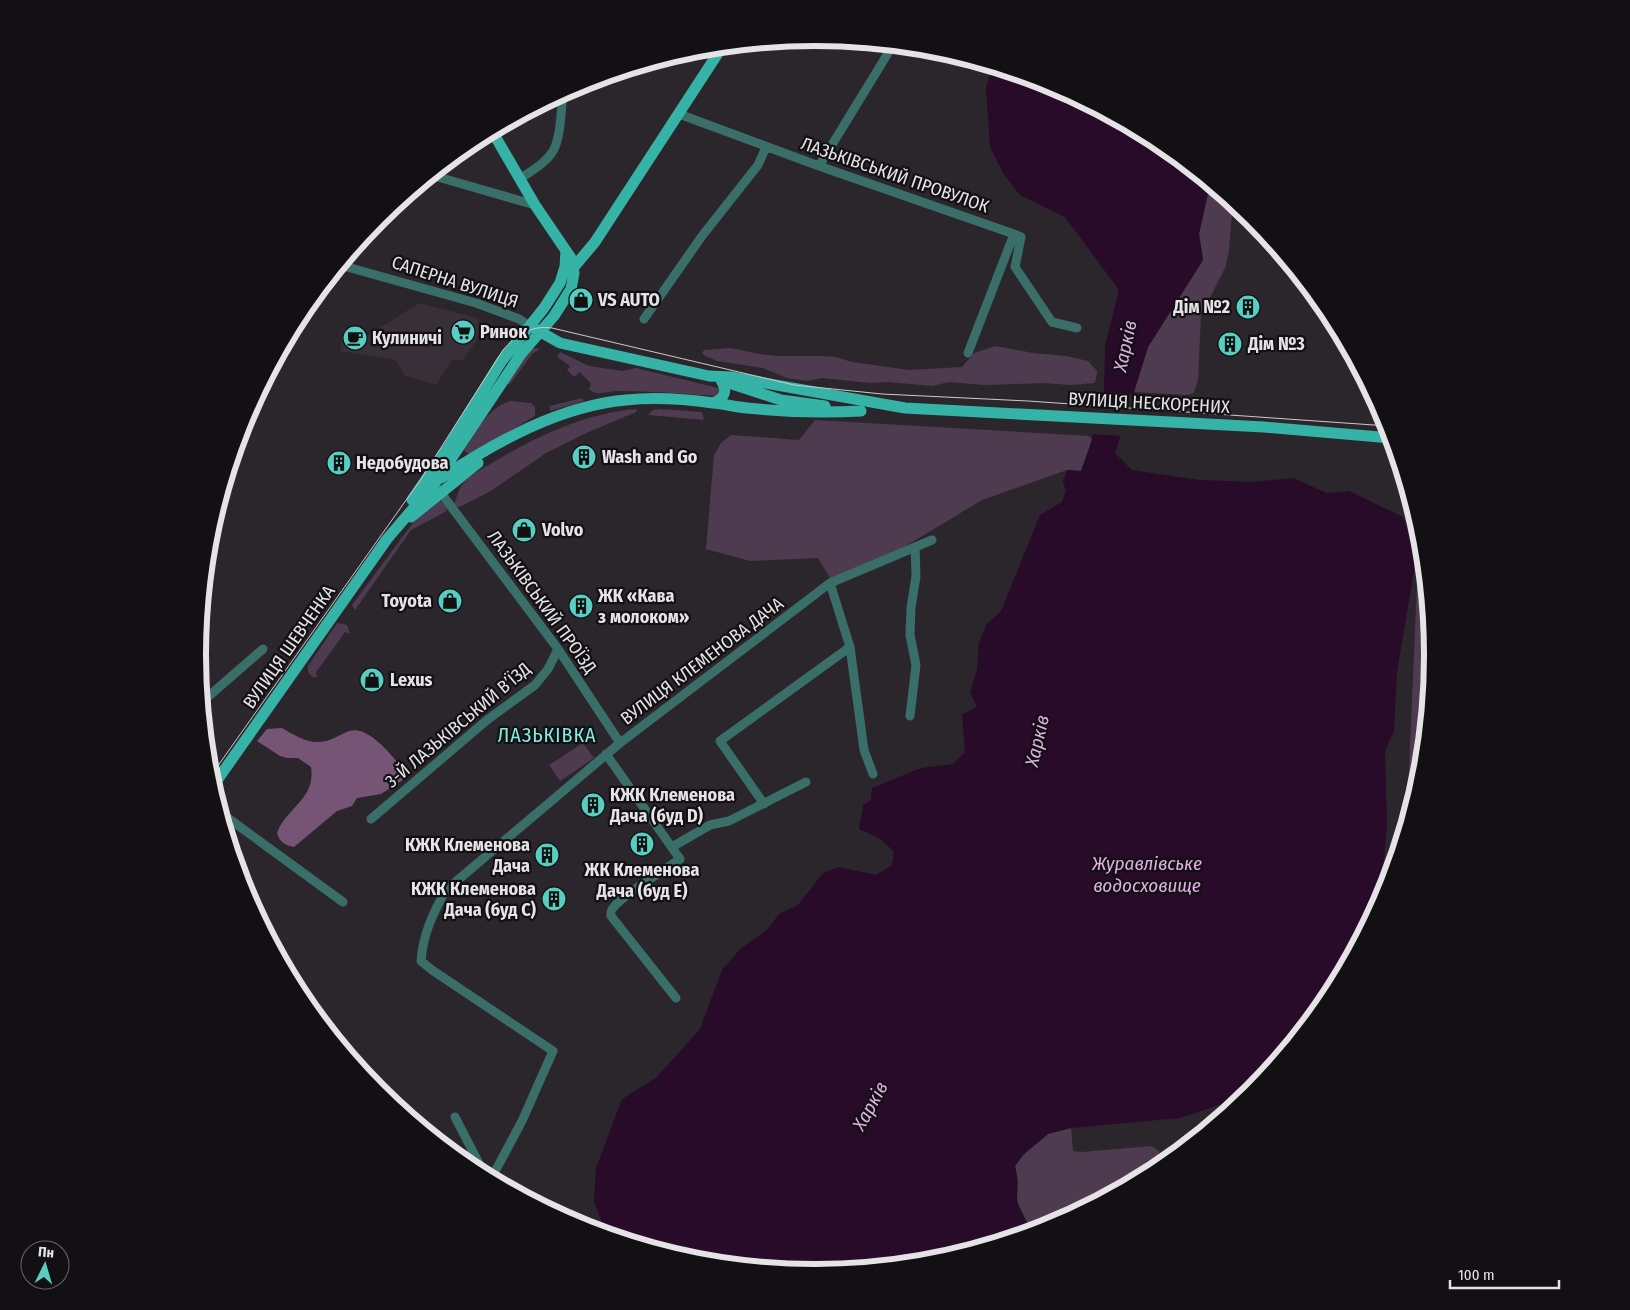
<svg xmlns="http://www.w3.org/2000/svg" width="1630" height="1310" font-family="'Fira Sans Condensed',sans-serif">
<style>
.built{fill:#382f38}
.green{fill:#4f3b4f}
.forest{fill:#755476}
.water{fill:#270b29}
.pier{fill:#2b262b}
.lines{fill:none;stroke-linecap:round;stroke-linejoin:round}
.minor{stroke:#3a6e68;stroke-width:9}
.major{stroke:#36b3a7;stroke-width:11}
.tram{stroke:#cdc9cd;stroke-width:1}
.labels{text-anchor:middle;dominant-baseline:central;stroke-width:4.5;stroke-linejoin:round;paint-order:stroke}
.street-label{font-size:18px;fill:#e6e3e6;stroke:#121012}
.poi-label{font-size:18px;font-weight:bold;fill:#e6e3e6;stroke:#121012;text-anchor:start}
.water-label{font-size:19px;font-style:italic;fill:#e3aee6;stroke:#121012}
.quarter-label{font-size:20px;letter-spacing:1px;fill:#81ebde;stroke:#121012}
.rim{fill:none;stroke:#e6e3e6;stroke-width:6}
</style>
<rect width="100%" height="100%" fill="#2b262b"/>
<path class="built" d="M419 303 477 318 481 328 477 340 462 361 453 359 436 385 405 376 395 360 340 351 343 330 369 335Z"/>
<path class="green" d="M1205 180 1240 209 1232 212 1229 251 1225 268 1201 315 1198 380 1194 393 1187 395 1134 392 1148 347 1203 260 1199 234Z
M996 346 1033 353 1066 356 1088 361 1097 371 1096 380 1094 383 1070 385 1045 383 985 385 949 382 932 386 888 382 870 383 822 378 807 381 787 378 763 368 717 361 705 356 702 353 704 350 730 348 760 354 778 356H820L836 357 852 362 909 370 962 367 974 353Z
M534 348 540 349 532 354 510 384H505L528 352Z
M560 352 589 366 622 371 636 368 722 389 719 396C685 394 651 391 618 391 608 391 596 397 589 389L591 384 580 372 574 377 567 370 570 366 557 357Z
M582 398 584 401 550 411V406Z
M510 401 531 403 535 407V416L469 455 464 450C477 430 487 409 510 401Z
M637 409 636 412 584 434 546 453 491 491 459 507 454 506C456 500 458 490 462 485 470 474 486 467 497 460 540 435 586 413 637 409Z
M660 409 702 412 704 420 648 415 653 410Z
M815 420 1089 436 1092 439 1081 471 1067 470 982 500 886 558 831 580 818 558 750 561 706 549 714 455 721 443 731 435 799 440Z
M439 500 446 506 447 511 411 530 355 610 352 605 409 528 428 506Z
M1424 571 1432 655 1421 776 1407 819 1417 583Z
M337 623 347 625 350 634 345 632 317 671 316 674 318 677H312L308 672V666Z
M583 743 594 758 560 781 549 765Z
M1071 1128 1073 1151 1082 1152 1152 1146 1159 1151V1168L1051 1226 1035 1230 1030 1228 1017 1201 1018 1180 1015 1166 1024 1154 1048 1134Z"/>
<path class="forest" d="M282 728C296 736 309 745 326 741 340 738 348 726 363 732 378 738 393 757 403 769V780L381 794 357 798 352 806 337 811 294 847C285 845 280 843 277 833 287 807 316 799 311 767L298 758H287L280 756 257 741 267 729Z"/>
<path class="water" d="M992 67 1052 85 1158 142 1210 185 1199 234 1203 260 1148 347 1115 453 1132 470 1199 480 1253 482 1293 478 1327 493 1349 491 1403 517 1416 559 1397 672 1394 731 1385 751 1387 826 1382 881 1384 895 1328 998 1251 1092 1246 1096 1180 1118 1071 1128 1048 1134 1024 1154 1015 1166C1018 1178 1017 1187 1017 1199 1018 1208 1027 1226 1035 1230L935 1261 815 1272 694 1261 606 1234 594 1201 596 1168 622 1099 656 1078 700 1029 722 970 740 949 767 930 779 914 798 905 823 873 839 867 876 875 892 865 894 852 881 839 859 829 863 805 871 800 872 788 921 768 953 764 965 752 962 715 977 706 970 693 977 669 979 643 986 625 1001 611 1040 515 1062 502 1066 491 1063 481 1067 470 1081 471 1090 446 1104 391 1105 346 1119 290 1065 217 1020 195 1003 173 990 147 986 88Z"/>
<path class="pier" d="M1102 392 1136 394 1123 436 1090 434Z"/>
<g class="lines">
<path class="minor" d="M679 114 819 166 1014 234 968 353
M819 166 893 45
M431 175 535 205
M520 179C531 171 546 163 553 151 561 138 561 109 563 93
M1014 234 1021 237 1015 267 1052 322 1077 328
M340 265 476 303 519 319 530 326
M644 319 702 236 758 165 766 147
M438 489 558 649 620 743
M830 583 850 647 864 750 873 774
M202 702 263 649
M910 716 916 665 910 635 911 608 916 576 915 547
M606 754 680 859C665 870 622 895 613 908 610 912 611 912 611 916L676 998
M764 804 720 741 850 647
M221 813 343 902
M371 819 487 720 535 685 548 669 558 649
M672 847 710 825 729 821 806 782
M455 1117 485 1175
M491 1179 522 1121 553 1051 432 970 421 961C423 934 433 913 446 890L620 743 830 583 932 540"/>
<path class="major" d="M570 270 574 267 595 242 722 47
M530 326 560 343 709 376 731 377 905 408 1264 427 1391 438
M729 383 781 400 825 406
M712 403C725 399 728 391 721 380
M441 478C496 442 559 406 626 400 654 397 685 399 713 403 724 404 736 407 747 408 785 412 823 413 861 411
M412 500 449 446 501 362 544 308 560 283 565 267 566 251
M411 517 478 463
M213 786 387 539 435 483 521 354 554 316 571 289 574 273 571 258 535 205 492 131"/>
<path class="tram" d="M210 777 421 479 503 350C516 335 531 325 552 328L794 385 882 394 1028 401 1388 426"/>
</g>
<defs>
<symbol id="shop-disc" viewBox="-11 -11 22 22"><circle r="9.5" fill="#57cec1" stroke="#121012"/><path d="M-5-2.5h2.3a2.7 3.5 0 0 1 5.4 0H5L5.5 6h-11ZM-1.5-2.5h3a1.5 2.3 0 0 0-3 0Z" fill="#111"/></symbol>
<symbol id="building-disc" viewBox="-11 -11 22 22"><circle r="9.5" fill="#57cec1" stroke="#121012"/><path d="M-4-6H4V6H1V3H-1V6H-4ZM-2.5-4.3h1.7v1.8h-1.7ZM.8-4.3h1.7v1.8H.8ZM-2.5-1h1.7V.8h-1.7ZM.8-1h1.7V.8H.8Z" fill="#111"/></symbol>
<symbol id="supermarket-disc" viewBox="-11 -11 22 22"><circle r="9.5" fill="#57cec1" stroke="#121012"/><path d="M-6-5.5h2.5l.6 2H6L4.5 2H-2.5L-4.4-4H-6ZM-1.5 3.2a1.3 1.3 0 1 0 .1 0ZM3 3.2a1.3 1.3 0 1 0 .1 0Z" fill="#111"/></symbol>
<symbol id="cafe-disc" viewBox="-11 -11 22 22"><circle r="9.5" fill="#57cec1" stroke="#121012"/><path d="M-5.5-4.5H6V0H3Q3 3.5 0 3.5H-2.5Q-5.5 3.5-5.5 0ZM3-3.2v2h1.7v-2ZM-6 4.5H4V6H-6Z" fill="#111"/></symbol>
</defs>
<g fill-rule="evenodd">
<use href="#shop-disc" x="567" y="286" width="28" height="28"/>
<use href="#building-disc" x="1234" y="293" width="28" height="28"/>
<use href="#supermarket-disc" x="449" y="318" width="28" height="28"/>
<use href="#cafe-disc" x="341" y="324" width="28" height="28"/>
<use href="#building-disc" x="1216" y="330" width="28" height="28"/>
<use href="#building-disc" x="570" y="443" width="28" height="28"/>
<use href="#building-disc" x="325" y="449" width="28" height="28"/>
<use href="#shop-disc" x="510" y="516" width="28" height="28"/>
<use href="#shop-disc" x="436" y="587" width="28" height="28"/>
<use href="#building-disc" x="567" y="592" width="28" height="28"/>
<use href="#shop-disc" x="358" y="666" width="28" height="28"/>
<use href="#building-disc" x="579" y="791" width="28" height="28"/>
<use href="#building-disc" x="628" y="830" width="28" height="28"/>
<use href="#building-disc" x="533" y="841" width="28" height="28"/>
<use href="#building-disc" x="540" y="885" width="28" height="28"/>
</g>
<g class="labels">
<g class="street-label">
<text transform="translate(895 175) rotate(19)">ЛАЗЬКІВСЬКИЙ ПРОВУЛОК</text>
<text transform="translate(455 282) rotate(18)">САПЕРНА ВУЛИЦЯ</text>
<text transform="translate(1149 403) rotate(3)">ВУЛИЦЯ НЕСКОРЕНИХ</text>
<text transform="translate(542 602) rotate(54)">ЛАЗЬКІВСЬКИЙ ПРОЇЗД</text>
<text transform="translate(289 647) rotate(-55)">ВУЛИЦЯ ШЕВЧЕНКА</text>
<text transform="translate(702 661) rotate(-37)">ВУЛИЦЯ КЛЕМЕНОВА ДАЧА</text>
<text transform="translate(458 725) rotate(-40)">3-Й ЛАЗЬКІВСЬКИЙ В’ЇЗД</text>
</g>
<g class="poi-label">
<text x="598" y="300">VS AUTO</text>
<text x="1230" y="307" text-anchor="end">Дім №2</text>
<text x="480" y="332">Ринок</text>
<text x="372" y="338">Кулиничі</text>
<text x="1248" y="344">Дім №3</text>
<text x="602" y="457">Wash and Go</text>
<text x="356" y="463">Недобудова</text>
<text x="542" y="530">Volvo</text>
<text x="598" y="596">ЖК «Кава<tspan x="598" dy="21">з молоком»</tspan></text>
<text x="432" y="601" text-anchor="end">Toyota</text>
<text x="390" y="680">Lexus</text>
<text x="610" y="795">КЖК Клеменова<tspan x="610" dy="21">Дача (буд D)</tspan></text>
<text x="530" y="845" text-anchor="end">КЖК Клеменова<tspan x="530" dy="21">Дача</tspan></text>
<text x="642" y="870" text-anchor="middle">ЖК Клеменова<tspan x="642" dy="21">Дача (буд Е)</tspan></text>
<text x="536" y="889" text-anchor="end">КЖК Клеменова<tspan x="536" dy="21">Дача (буд С)</tspan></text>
</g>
<g class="water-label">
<text transform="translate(1125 346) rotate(-78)">Харків</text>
<text transform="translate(1037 741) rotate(-77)">Харків</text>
<text x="1147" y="863">Журавлівське<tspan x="1147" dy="22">водосховище</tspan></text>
<text transform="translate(870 1106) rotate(-61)">Харків</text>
</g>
<g class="quarter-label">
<text x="547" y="735">ЛАЗЬКІВКА</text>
</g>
</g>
<path d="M0 0H1630V1310H0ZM206 655a609 609 0 1 1 1218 0a609 609 0 1 1-1218 0Z" fill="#121012" fill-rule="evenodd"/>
<path class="rim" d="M206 655a609 609 0 1 1 1218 0a609 609 0 1 1-1218 0Z"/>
<g transform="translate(45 1265) rotate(5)"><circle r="24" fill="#121012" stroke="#676467"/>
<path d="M0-4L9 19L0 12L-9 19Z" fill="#57cec1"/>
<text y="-8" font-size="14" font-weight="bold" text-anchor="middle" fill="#e6e3e6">Пн</text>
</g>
<path d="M1450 1280v8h109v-8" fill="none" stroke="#e6e3e6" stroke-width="2.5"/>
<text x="1458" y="1280" font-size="15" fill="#e6e3e6" stroke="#121012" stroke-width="4" paint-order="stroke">100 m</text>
</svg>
